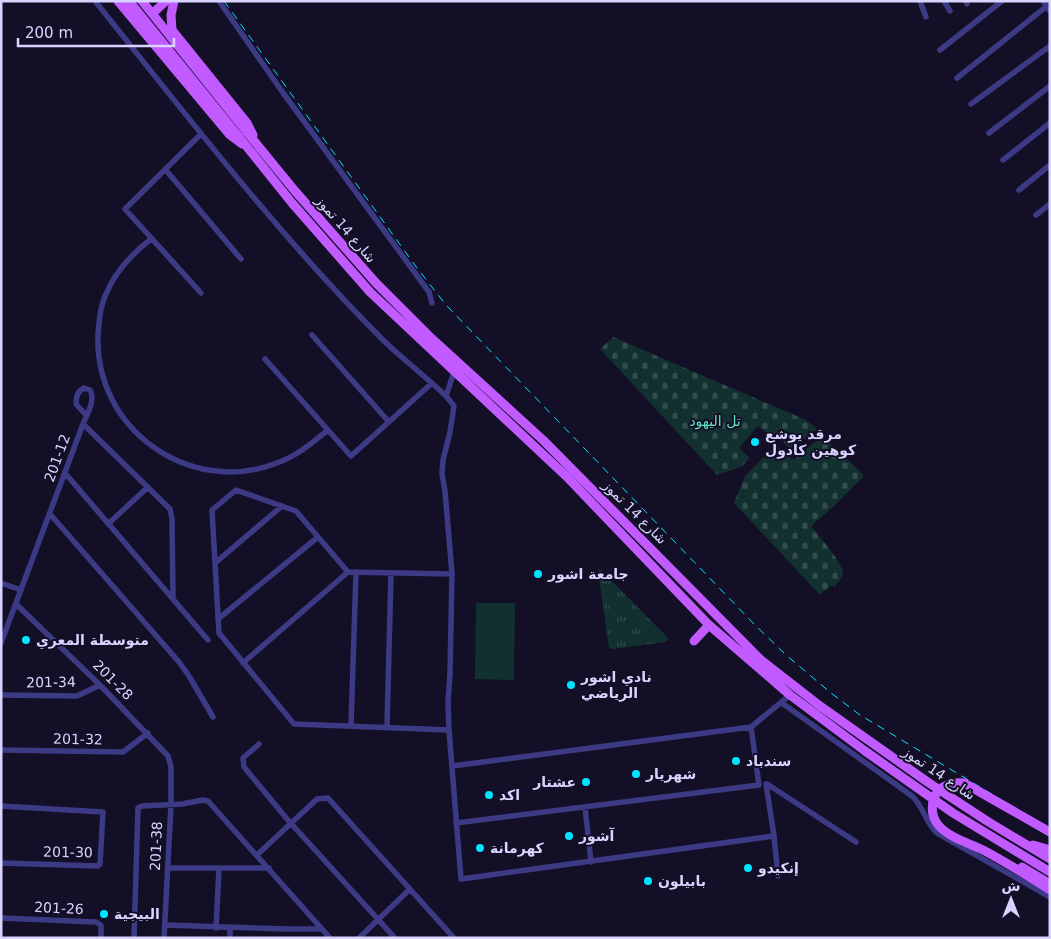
<svg xmlns="http://www.w3.org/2000/svg" width="1051" height="939" font-family="'DejaVu Sans',Vazirmatn,sans-serif">
<style>
.grass{fill:url(#grass-tufts)}
.cemetery{fill:url(#cemetery-stones)}
.garden{fill:#12302f}
.lines{fill:none;stroke-linecap:round;stroke-linejoin:round}
.minor{stroke:#3d3a85;stroke-width:5.5}
.tertiary{stroke:#3d3a85;stroke-width:7}
.primary{stroke:#c25bff;stroke-width:9}
.rail{stroke:#00e5ff;stroke-width:1;stroke-dasharray:8 6;stroke-linecap:butt}
.primary-bridge{stroke:#c25bff;stroke-width:9}
.poi-dot{fill:#00e5ff;stroke:#130f26;stroke-width:2}
.labels{text-anchor:middle;dominant-baseline:central;stroke-width:4;stroke-linejoin:round;paint-order:stroke}
.street-label{font-size:14px;fill:#d9d4ff;stroke:#130f26}
.park-label{font-size:14px;fill:#5fe0c0;stroke:#130f26}
.poi-label{font-size:14px;font-weight:bold;fill:#d9d4ff;stroke:#130f26;text-anchor:start}
</style>
<defs>
<pattern id="grass-tufts" width="24" height="20" patternUnits="userSpaceOnUse" patternTransform="scale(1.25)"><rect width="24" height="20" fill="#12302f"/><path d="M3 7l-1-3M5 7V3M7 7l1-3M15 17l-1-3M17 17v-4M19 17l1-3" fill="none" stroke="#344d4e"/></pattern>
<pattern id="cemetery-stones" width="16" height="16" patternUnits="userSpaceOnUse" patternTransform="scale(1.25)"><rect width="16" height="16" fill="#12302f"/><path d="M2 7V4a2 2 0 0 1 4 0v3zM10 15v-3a2 2 0 0 1 4 0v3z" fill="#344d4e"/></pattern>
</defs>
<rect width="100%" height="100%" fill="#130f26"/>
<path class="grass" d="M600 569 667 637 668 640 665 642 614 649 609 648 598 570Z"/>
<path class="cemetery" d="M613 337 806 420 817 429 791 449 774 433 770 436 758 426 739 448 750 458 741 467 717 475 600 349Z
M822 436 863 474V477L834 506 811 526C818 535 843 563 843 573 843 578 837 583 835 587L832 585 820 595 734 503 745 476 774 447H778L794 460Z"/>
<path class="garden" d="M476 603H515L514 680 475 679Z"/>
<g class="lines">
<path class="minor" d="M95 1C188 117 279 236 384 341 404 360 426 377 446 396L454 406 450 432 443 460 442 474 445 491 452 574 450 673 448 703 449 730 461 879 774 836 778 876
M219 1 281 90 429 292 432 303
M920 1 926 17
M944 1 950 11
M966 1 967 4
M940 50 1002 1
M957 78 1047 6
M971 104 1050 46
M989 133 1050 86
M201 134 125 209 201 293
M1003 160 1050 123
M165 169 241 259
M1019 190 1050 165
M1036 215 1050 204
M151 239C133 253 115 272 106 294 100 307 99 321 98 335 94 429 190 497 277 463 297 456 312 443 328 430
M312 335 389 422
M265 359 351 456 432 383
M446 396 454 372
M83 424C87 414 96 400 90 390L84 388C77 392 76 397 76 404L86 415
M65 473 208 640
M50 514 179 662 189 676 213 717
M108 524 148 487
M215 563 282 506
M348 572 296 511 236 490 212 510 219 633 294 724 449 730
M1 583 21 590
M16 604 100 685 168 756 171 767V805L164 938
M218 619 318 537
M1 643 83 424 170 509 172 518 173 599
M243 663 348 572 452 574
M1 695 77 696 100 685
M782 703 912 796C924 807 925 822 937 833L1050 897
M351 726 356 572
M387 727 391 573
M259 744 243 758 244 767 287 819 395 938
M1 750 123 752 148 733
M452 766 751 727 790 695
M766 784 774 836
M767 784 856 842
M1 806 103 812 100 864 98 866 1 863
M585 807 591 862
M456 823 759 785 751 727
M257 855 317 799 328 798 454 938
M168 868H269
M1 918 96 922 101 925V938
M165 925 287 929H322
M216 928 219 868
M134 938 138 808 142 806 182 804 203 800 208 801 330 938
M230 938V928
M359 938 410 889"/>
<path class="tertiary" d="M1044 1 1050 10"/>
<path class="primary" d="M118 1 230 135 242 144
M174 1 171 15 172 30 247 123 253 135
M153 13 166 1
M246 131 295 191 376 283 428 335 543 440 761 660 820 706 929 783 987 821 1050 859
M239 137 292 203 370 292 567 477 709 625 790 695 865 751 953 813 1050 872
M694 641 709 625
M1033 845 1050 850
M1022 867 1050 884"/>
<path class="rail" d="M224 1 417 268 446 305 754 624 786 655 831 693 860 715 1050 829"/>
<path class="primary-bridge" d="M129 1 239 137
M142 1 246 131
M1050 832 964 783C955 782 946 784 939 790 930 800 930 816 939 826 950 838 969 843 983 850 1006 862 1028 876 1050 890"/>
</g>
<g class="poi-dot">
<circle cx="755" cy="442" r="5"/>
<circle cx="538" cy="574" r="5"/>
<circle cx="26" cy="640" r="5"/>
<circle cx="571" cy="685" r="5"/>
<circle cx="736" cy="761" r="5"/>
<circle cx="636" cy="774" r="5"/>
<circle cx="586" cy="782" r="5"/>
<circle cx="489" cy="795" r="5"/>
<circle cx="569" cy="836" r="5"/>
<circle cx="480" cy="848" r="5"/>
<circle cx="748" cy="868" r="5"/>
<circle cx="648" cy="881" r="5"/>
<circle cx="104" cy="914" r="5"/>
</g>
<g class="labels">
<g class="street-label">
<text transform="translate(346 229) rotate(49)">شارع 14 تموز</text>
<text transform="translate(57 458) rotate(-70)">201-12</text>
<text transform="translate(635 512) rotate(45)">شارع 14 تموز</text>
<text transform="translate(113 680) rotate(45)">201-28</text>
<text transform="translate(51 682) rotate(-1)">201-34</text>
<text transform="translate(78 739) rotate(1)">201-32</text>
<text transform="translate(939 773) rotate(34)">شارع 14 تموز</text>
<text transform="translate(156 846) rotate(-87)">201-38</text>
<text transform="translate(68 852) rotate(1)">201-30</text>
<text transform="translate(59 908) rotate(3)">201-26</text>
</g>
<g class="park-label">
<text x="715" y="421">تل اليهود</text>
</g>
<g class="poi-label">
<text x="765" y="434">مرقد يوشع<tspan x="765" dy="16">كوهين كادول</tspan></text>
<text x="548" y="574">جامعة اشور</text>
<text x="36" y="640">متوسطة المعري</text>
<text x="581" y="677">نادي اشور<tspan x="581" dy="16">الرياضي</tspan></text>
<text x="746" y="761">سندباد</text>
<text x="646" y="774">شهريار</text>
<text x="576" y="782" text-anchor="end">عشتار</text>
<text x="499" y="795">اكد</text>
<text x="579" y="836">آشور</text>
<text x="490" y="848">كهرمانة</text>
<text x="758" y="868">إنكيدو</text>
<text x="658" y="881">بابيلون</text>
<text x="114" y="914">البيجية</text>
</g>
</g>
<rect width="1051" height="939" fill="none" stroke="#d9d4ff" stroke-width="5"/>
<g transform="translate(1011 899)" stroke="#130f26" stroke-width="4" paint-order="stroke">
<path d="M0-4L9 19L0 12L-9 19Z" fill="#d9d4ff"/>
<text y="-8" font-size="14" font-weight="bold" text-anchor="middle" fill="#d9d4ff">ش</text>
</g>
<path d="M18 38v8h156v-8" fill="none" stroke="#d9d4ff" stroke-width="2.5"/>
<text x="25" y="38" font-size="15" fill="#d9d4ff" stroke="#130f26" stroke-width="4" paint-order="stroke">200 m</text>
</svg>
